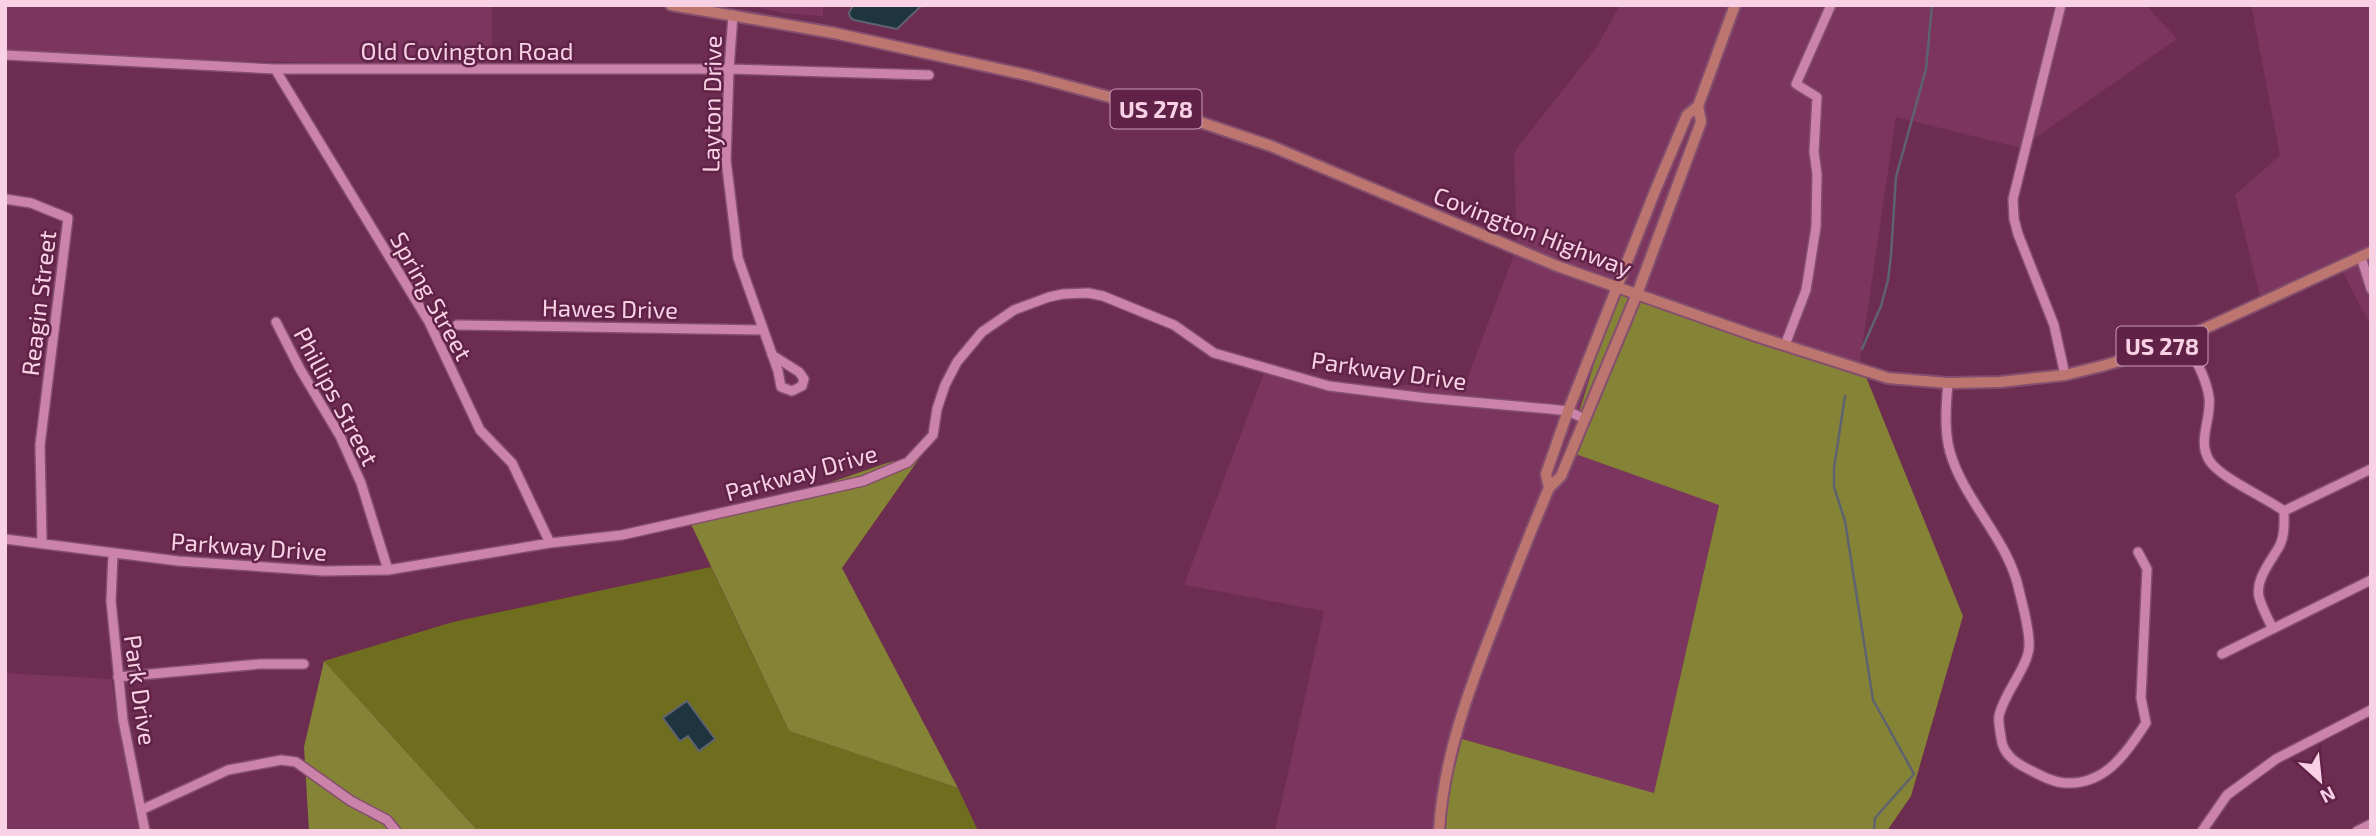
<svg xmlns="http://www.w3.org/2000/svg" width="2376" height="836" font-family="'Exo 2',sans-serif">
<style>
.built{fill:#7b355e}
.green{fill:#6f6d1e}
.forest{fill:#858335}
.water{fill:#1e343e;stroke:#5f6370;stroke-width:2}
.lines{fill:none;stroke-linecap:round;stroke-linejoin:round}
.stream{stroke:#5f6370;stroke-width:2.5}
.minor-casing{stroke:#844e6e;stroke-width:12}
.major-casing{stroke:#844e6e;stroke-width:14}
.minor{stroke:#cb83a9;stroke-width:9}
.major{stroke:#bd756f;stroke-width:10}
.labels{text-anchor:middle;dominant-baseline:central;stroke-width:5;stroke-linejoin:round;paint-order:stroke}
.shield{fill:#602246;stroke:#ca9cb5;stroke-width:2}
.shield-label{font-size:23px;font-weight:bold;fill:#f8d1e4}
.street-label{font-size:24px;fill:#f8d1e4;stroke:#602246}
</style>
<rect width="100%" height="100%" fill="#6c2d51"/>
<path class="built" d="M5 5H492V67L5 55Z
M747 5H823V16L784 13Z
M1620 5H2146L2177 39 2021 148 1896 117 1860 362 1753 334 1567 451 1719 504 1654 794 1462 739 1439 831H1275L1324 611 1184 585 1267 365 1362 391 1422 383 1462 392 1517 247 1514 155 1517 148 1596 48Z
M2251 5H2371V326L2342 271 2262 305 2235 195 2280 155Z
M5 673 111 679 139 831H5Z"/>
<path class="green" d="M711 567 789 731 958 788 978 831H478L324 661 453 622Z"/>
<path class="forest" d="M1618 287 1753 334 1860 362 1963 616 1911 796 1887 831H1439L1462 739 1654 793 1719 505 1567 451Z
M921 456 842 568 958 788 789 731 690 522 732 516 890 462Z
M324 661 478 831H309L304 747Z"/>
<path class="water" d="M853 5H922L897 29 854 20 850 17 849 13Z
M687 701 715 739 699 751 688 736 680 741 663 718Z"/>
<g class="lines">
<path class="stream" d="M1862 349 1881 306 1888 280 1891 255 1896 177 1926 69 1932 5
M1845 396 1834 468V487L1845 521 1873 700 1914 774 1875 818 1874 831"/>
<defs>
<path id="minor" d="M2061 5 2013 199 2014 219 2018 234 2054 325 2065 375
M733 15 729 69 726 160 738 258 778 371 781 387 792 391 802 386 804 379 799 372 772 355
M5 55 275 69H729L929 75
M275 69 429 322 480 430 512 463 550 543
M5 199 31 203 68 218 40 445 42 543
M2361 257 2371 289
M276 322 300 369 340 436 361 483 388 570
M457 325 763 330
M2184 338C2193 356 2206 376 2209 397 2212 419 2197 440 2209 460 2220 478 2265 497 2284 511 2284 523 2285 534 2280 545 2272 560 2255 579 2259 597 2262 608 2268 619 2273 629
M1785 345 1806 290 1816 227 1817 174 1814 152 1817 97 1796 84 1831 5
M1948 383C1946 405 1944 431 1950 452 1964 501 2008 539 2019 590 2023 607 2030 630 2029 647 2028 667 2003 695 1999 716 1998 722 2000 730 2001 737 2002 752 2012 761 2026 768 2038 774 2051 782 2065 783 2106 785 2126 753 2146 723L2141 698 2147 569 2138 552
M2284 511 2371 469
M5 539 178 561 324 571 388 570 550 543 622 535 863 481 908 462 933 435 937 409 945 385 957 362 982 332 1014 310 1049 297 1063 294 1088 293 1103 296 1174 325 1214 353 1329 386 1426 398 1550 409 1568 411 1585 419
M113 554 111 601 123 720 145 831
M2222 654 2371 580
M118 677 260 664H304
M141 810 228 770 281 760 296 762 351 801 387 820 396 831
M2202 831 2227 795 2276 759 2371 710
M2357 831 2371 824"/>
<path id="major" d="M671 5 834 33 1027 75 1185 117 1271 146 1557 266 1756 336 1888 378 1948 383 2000 382 2065 375 2102 366 2140 355 2184 338 2371 252
M1549 488 1546 474 1568 411 1655 191 1687 115 1698 106
M1439 831C1443 759 1469 689 1495 623 1512 578 1530 533 1549 488L1561 476 1637 294 1701 122 1698 106 1735 5"/>
</defs>
<use href="#minor" class="minor-casing"/>
<use href="#major" class="major-casing"/>
<use href="#minor" class="minor"/>
<use href="#major" class="major"/>
</g>
<g class="labels">
<g class="shield">
<rect x="1110.5" y="89.5" width="91" height="39" rx="5"/>
<rect x="2116.5" y="326.5" width="91" height="39" rx="5"/>
</g>
<g class="shield-label">
<text x="1156" y="109">US 278</text>
<text x="2162" y="346">US 278</text>
</g>
<g class="street-label">
<text x="467" y="50">Old Covington Road</text>
<text transform="translate(711 104) rotate(-89)">Layton Drive</text>
<text transform="translate(1533 231) rotate(21)">Covington Highway</text>
<text transform="translate(432 296) rotate(61)">Spring Street</text>
<text transform="translate(38 303) rotate(-83)">Reagin Street</text>
<text transform="translate(610 308) rotate(1)">Hawes Drive</text>
<text transform="translate(1389 370) rotate(8)">Parkway Drive</text>
<text transform="translate(337 396) rotate(62)">Phillips Street</text>
<text transform="translate(801 472) rotate(-15)">Parkway Drive</text>
<text transform="translate(249 546) rotate(4)">Parkway Drive</text>
<text transform="translate(141 690) rotate(82)">Park Drive</text>
</g>
</g>
<rect width="2376" height="836" fill="none" stroke="#f8d1e4" stroke-width="14"/>
<g transform="translate(2320 780) rotate(153)" stroke="#602246" stroke-width="5" paint-order="stroke">
<path d="M0-5L12 26L0 18L-12 26Z" fill="#f8d1e4"/>
<text y="-10" font-size="19" font-weight="bold" text-anchor="middle" fill="#f8d1e4">N</text>
</g>
</svg>
